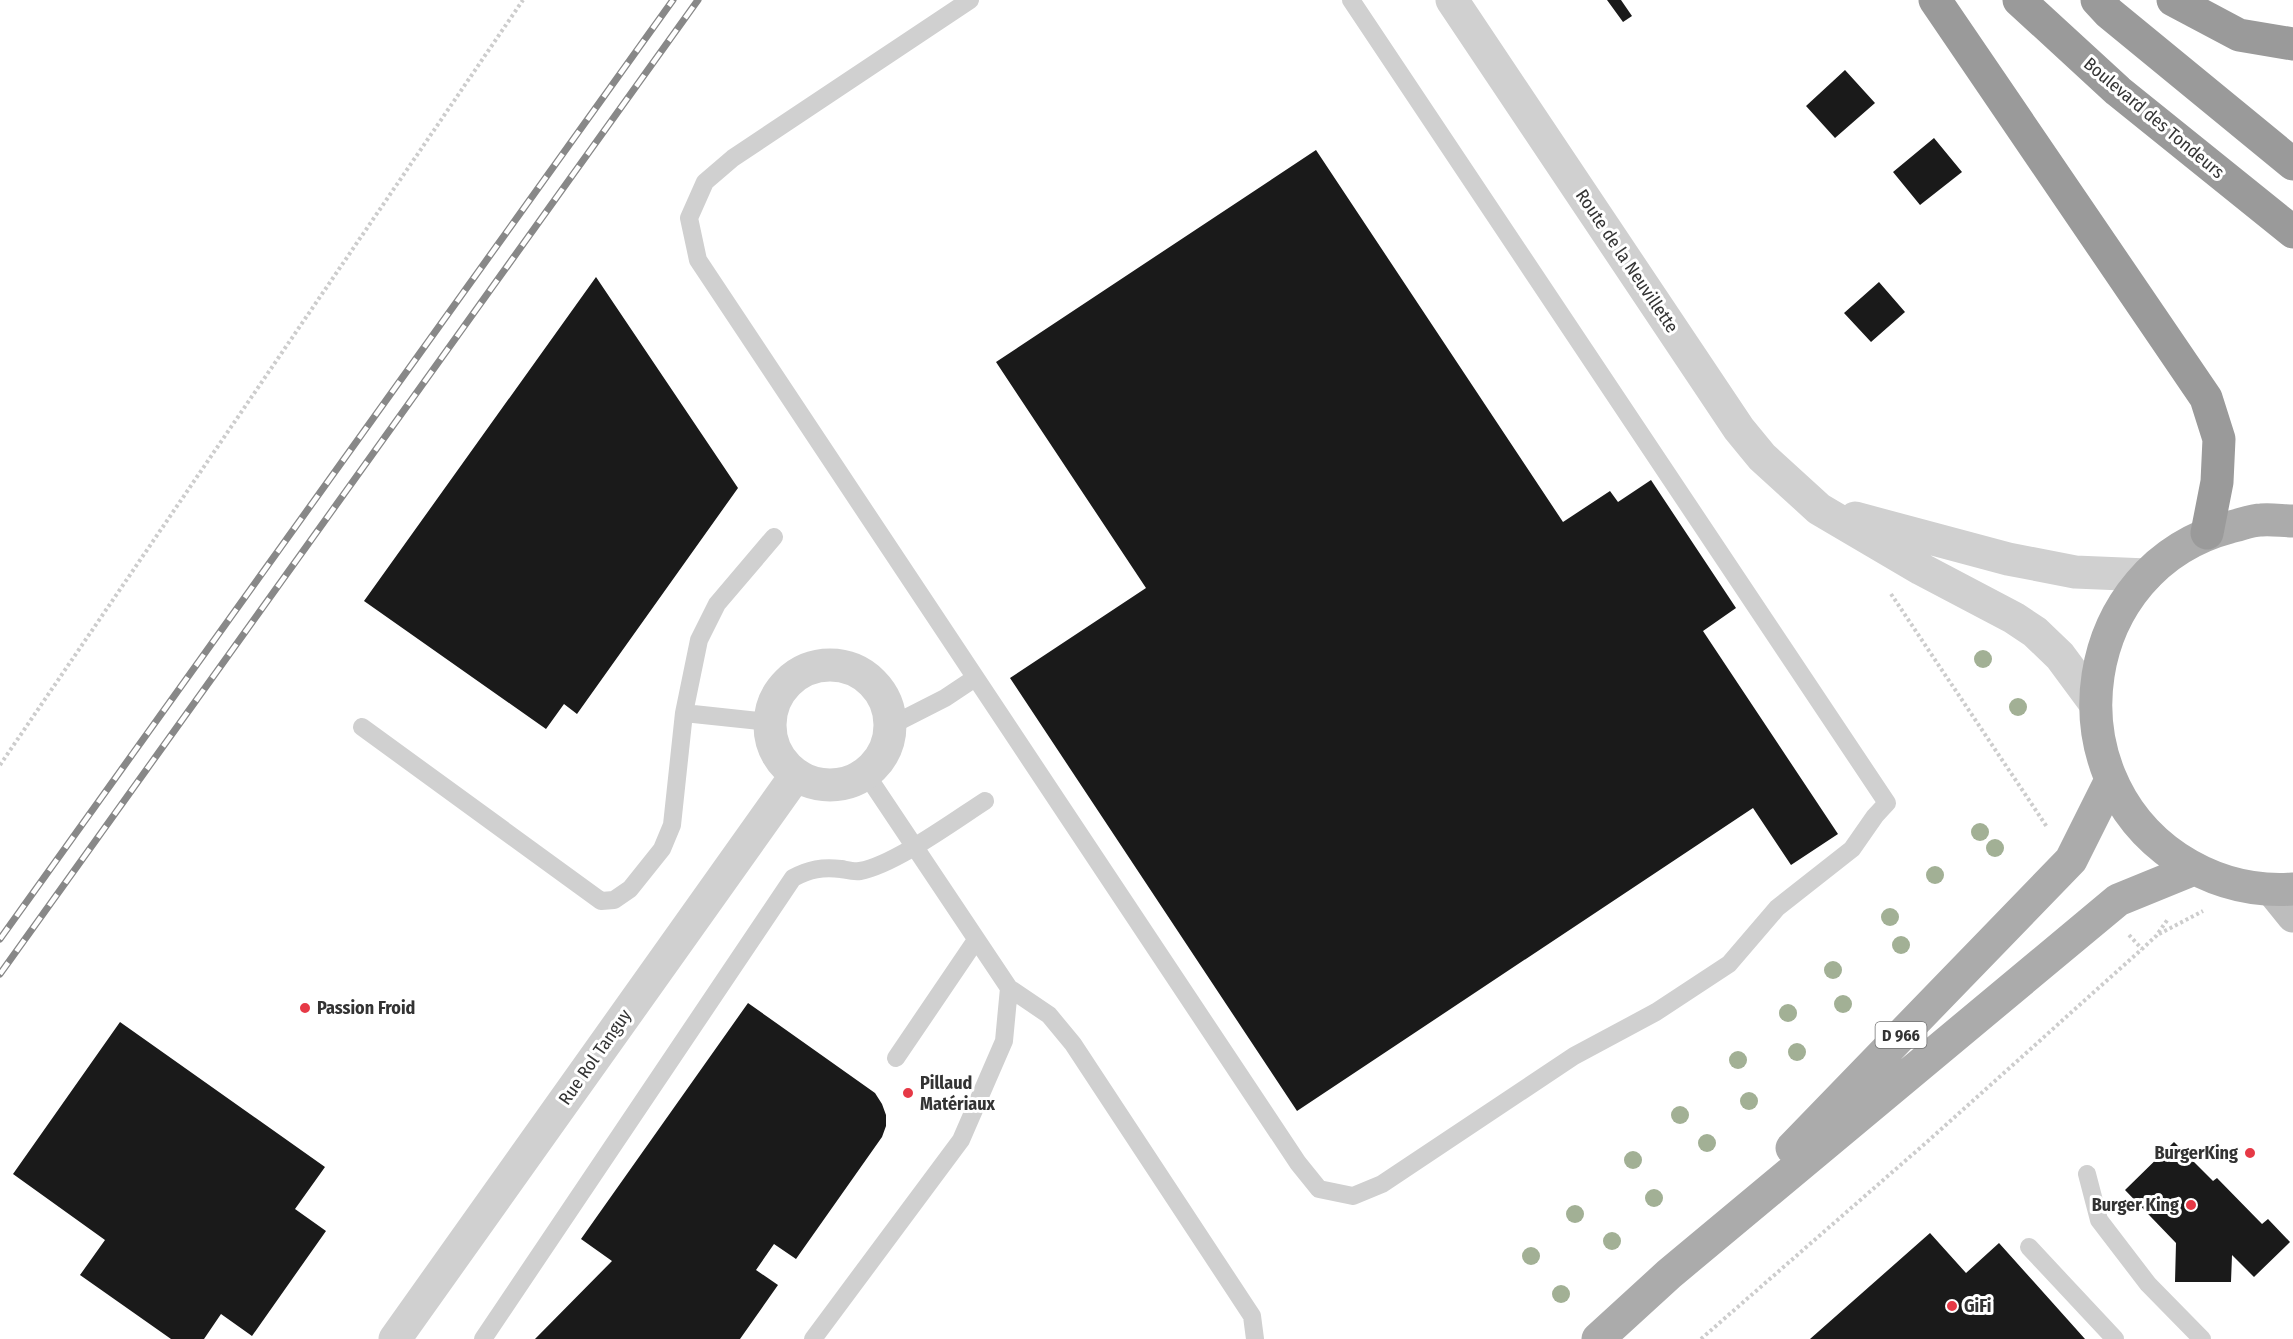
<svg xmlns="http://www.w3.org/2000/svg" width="2293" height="1339" font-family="'Fira Sans Condensed',sans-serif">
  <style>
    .building { fill: #1a1a1a }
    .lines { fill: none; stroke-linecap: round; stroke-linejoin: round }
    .path { stroke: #cdcdcd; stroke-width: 4; stroke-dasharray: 3 3; stroke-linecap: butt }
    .lane { stroke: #d0d0d0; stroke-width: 18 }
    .street { stroke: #d0d0d0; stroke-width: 33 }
    .secondary { stroke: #bdbdbd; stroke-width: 33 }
    .primary { stroke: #ababab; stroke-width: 33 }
    .highway { stroke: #9a9a9a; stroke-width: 33 }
    .rail-casing { stroke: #888; stroke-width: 7 }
    .rail { stroke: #fff; stroke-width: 4.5; stroke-dasharray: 14; stroke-linecap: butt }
    .tree { fill: #a2b095 }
    .poi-dot { fill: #e63946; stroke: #fff; stroke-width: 2 }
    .labels { text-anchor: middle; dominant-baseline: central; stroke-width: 6; stroke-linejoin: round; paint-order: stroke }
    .shield { fill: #fff; stroke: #707070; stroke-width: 1.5 }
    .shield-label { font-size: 16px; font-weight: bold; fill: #333 }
    .street-label { font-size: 18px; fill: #333; stroke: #fff }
    .poi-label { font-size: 18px; font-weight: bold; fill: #333; stroke: #fff; text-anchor: start }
  </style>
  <rect width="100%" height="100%" fill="#fff"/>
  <path class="building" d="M1607,0H1621L1632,16L1623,22Z
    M1845,70L1875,103L1835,138L1806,106Z
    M1934,138L1962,172L1920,205L1893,172Z
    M1316,150L1563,522L1610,491L1618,502L1651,480L1736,608L1703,631L1838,834L1791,865L1753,808L1297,1111L1010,678L1146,588L996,362Z
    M596,277L738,488L577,714L564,704L546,729L364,601Z
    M1879,282L1905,312L1871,342L1844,313Z
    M748,1003L875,1093L882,1104L886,1115V1126L882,1137L796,1259L774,1244L756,1270L778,1285L740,1339H535L612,1261L581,1239Z
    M120,1022L325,1167L295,1209L326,1231L252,1336L221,1314L204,1339H171L80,1275L105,1240L13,1174Z
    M2174,1142L2213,1181L2217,1178L2262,1224L2268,1219L2290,1242L2254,1277L2232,1255L2231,1282H2175L2176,1243L2125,1190Z
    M1930,1233L1966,1273L1999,1243L2085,1339H1810Z"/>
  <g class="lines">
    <path class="path" d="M1891,594L2047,827
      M0,765L523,0
      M2159,934L2203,911
      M2129,935L2142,949
      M1701,1339L1928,1141L2142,949L2156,936L2168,919"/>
    <path class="lane" d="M970,0L733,158L705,182L689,218L698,260L1298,1163L1319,1189L1353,1196L1382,1184L1574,1056L1656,1012L1729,964L1777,908L1852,849L1875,816L1887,803L1351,0
      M769,722L684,713L699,640L717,604L774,537
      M890,726L945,698L975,678
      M362,727L601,901L614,900L630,889L662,849L672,825L684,713
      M866,774L1009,988L1049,1015L1073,1044L1252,1316L1255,1339
      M896,1058L976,940
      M2087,1174L2099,1220L2148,1284L2202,1339
      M2029,1247L2115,1339
      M483,1339L793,878C810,869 822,867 841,869C847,870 854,872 860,871C894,865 954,821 985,801
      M813,1339L961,1140L1004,1041L1009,988"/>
    <path class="street" d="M1452,0L1739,429L1762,457L1819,509L1921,569L2014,618L2035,632L2060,656L2094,702
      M1855,518L2008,559L2075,572L2147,575
      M770 725a60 60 0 1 1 120 0a60 60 0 1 1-120 0Z
      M395,1339L796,775"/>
    <path class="secondary" d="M2272,890L2293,916"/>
    <path class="primary" d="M2293,521C2283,521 2272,519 2261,520C2251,520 2240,525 2230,527C2078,567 2048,771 2177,858C2212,881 2251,892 2293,889
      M1792,1148L2071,860L2111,780
      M1598,1339L1669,1274L2118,900L2194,869"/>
    <path class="highway" d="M1935,0L2206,398L2219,439L2217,482L2207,533
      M2019,0L2118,91L2293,232
      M2097,0L2109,13L2293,164
      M2173,0L2239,35L2293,44"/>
    <g class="rail-casing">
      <path id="rail" d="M0,939L673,0
        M0,974L698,0"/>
    </g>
    <use href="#rail" class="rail"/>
  </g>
  <g class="tree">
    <circle cx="1983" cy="659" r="9"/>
    <circle cx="2018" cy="707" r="9"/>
    <circle cx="1980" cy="832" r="9"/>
    <circle cx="1995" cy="848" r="9"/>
    <circle cx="1935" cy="875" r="9"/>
    <circle cx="1890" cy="917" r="9"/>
    <circle cx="1901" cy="945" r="9"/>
    <circle cx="1833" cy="970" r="9"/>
    <circle cx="1843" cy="1004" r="9"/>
    <circle cx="1788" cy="1013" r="9"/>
    <circle cx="1797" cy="1052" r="9"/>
    <circle cx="1738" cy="1060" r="9"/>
    <circle cx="1749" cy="1101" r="9"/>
    <circle cx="1680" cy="1115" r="9"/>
    <circle cx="1707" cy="1143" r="9"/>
    <circle cx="1633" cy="1160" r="9"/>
    <circle cx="1654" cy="1198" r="9"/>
    <circle cx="1575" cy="1214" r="9"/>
    <circle cx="1612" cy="1241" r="9"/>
    <circle cx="1531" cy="1256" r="9"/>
    <circle cx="1561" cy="1294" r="9"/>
  </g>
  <g class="poi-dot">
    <circle cx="305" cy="1008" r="6"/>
    <circle cx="908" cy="1093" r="6"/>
    <circle cx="2250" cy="1153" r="6"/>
    <circle cx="2191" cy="1205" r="6"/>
    <circle cx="1952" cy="1306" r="6"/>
  </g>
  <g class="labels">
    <rect class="shield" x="1875.5" y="1022" width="51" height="26" rx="4.5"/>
    <g class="shield-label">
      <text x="1901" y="1035">D 966</text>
    </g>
    <g class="street-label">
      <text transform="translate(2154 118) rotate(40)">Boulevard des Tondeurs</text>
      <text transform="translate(1627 261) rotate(56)">Route de la Neuvillette</text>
      <text transform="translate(595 1057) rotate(-55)">Rue Rol Tanguy</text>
    </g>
    <g class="poi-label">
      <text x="317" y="1008">Passion Froid</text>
      <text x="920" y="1083">Pillaud<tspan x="920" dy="21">Matériaux</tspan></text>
      <text x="2238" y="1153" text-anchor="end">BurgerKing</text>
      <text x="2179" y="1205" text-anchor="end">Burger King</text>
      <text x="1964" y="1306">GiFi</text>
    </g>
  </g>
</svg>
